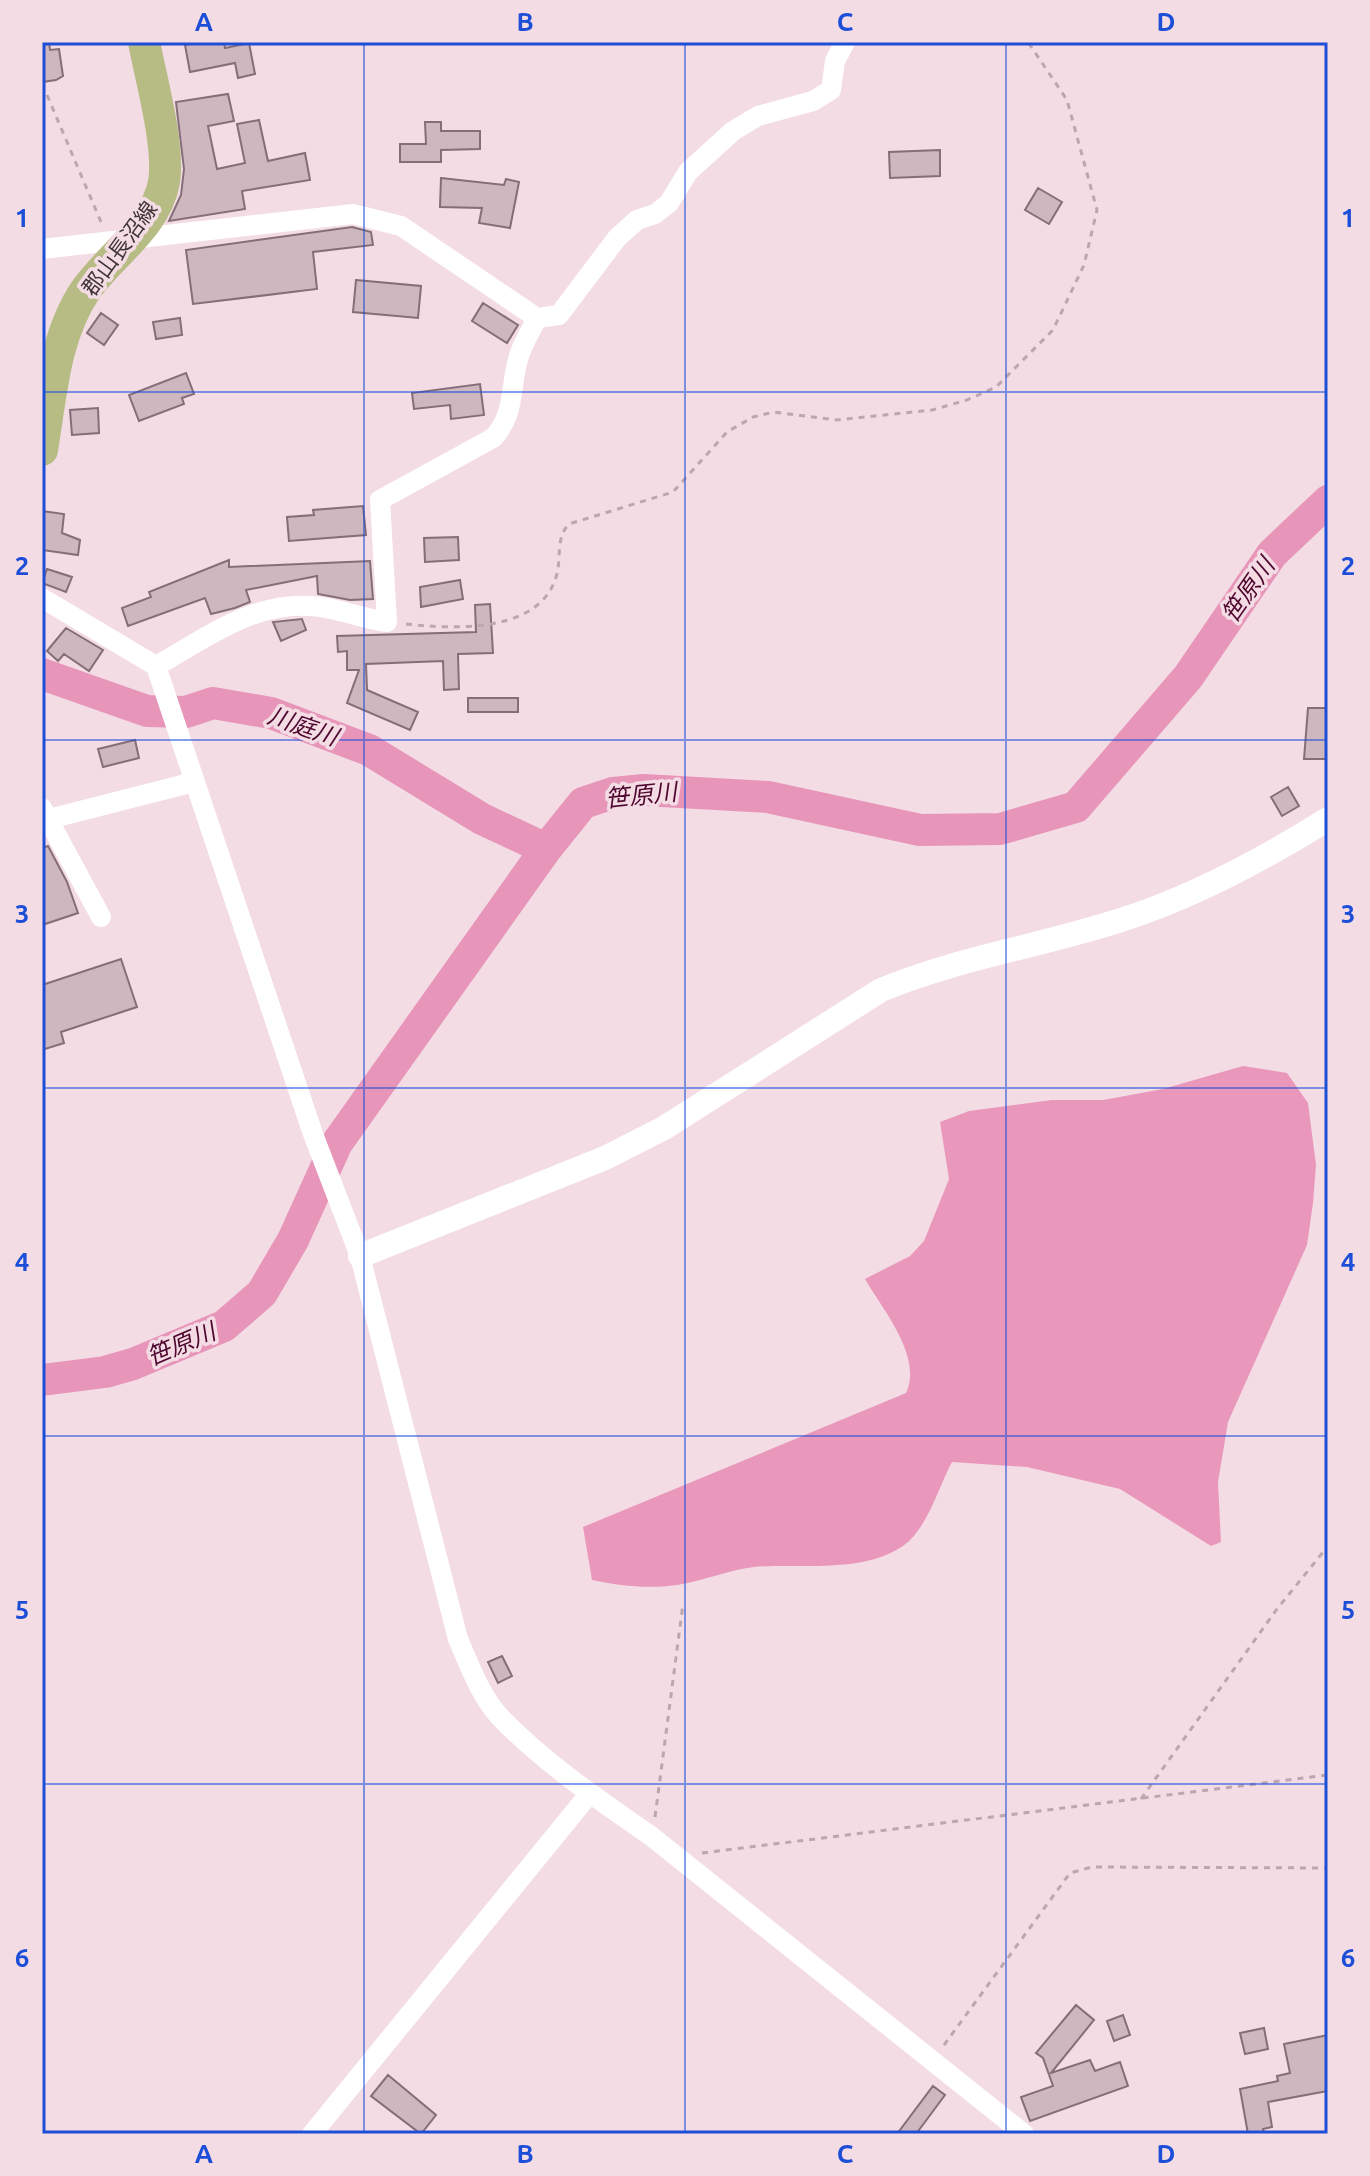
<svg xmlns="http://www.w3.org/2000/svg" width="1370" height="2176" font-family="Ubuntu,'Noto Sans JP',sans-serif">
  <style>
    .forest { fill: #e998bb }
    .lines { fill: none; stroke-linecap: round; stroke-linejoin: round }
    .river { stroke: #e796b9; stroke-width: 32 }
    .building { fill: #cfb7c0; stroke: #846e77; stroke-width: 2 }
    .path { stroke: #bba7af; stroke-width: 3; stroke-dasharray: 6 6; stroke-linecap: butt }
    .minor { stroke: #fff; stroke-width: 20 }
    .tertiary { stroke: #fff; stroke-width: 24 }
    .primary { stroke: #b7bc85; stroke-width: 32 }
    .grid { fill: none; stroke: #1d4ed8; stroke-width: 2; stroke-opacity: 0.55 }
    .labels { text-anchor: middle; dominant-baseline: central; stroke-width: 7; stroke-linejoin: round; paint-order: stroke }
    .street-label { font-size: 22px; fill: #3f3539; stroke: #f4dce5 }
    .water-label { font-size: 24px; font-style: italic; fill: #4f072f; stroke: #f4dce5 }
    .neatline { fill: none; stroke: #1d4ed8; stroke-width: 3 }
    .grid-label { font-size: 26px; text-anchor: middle; font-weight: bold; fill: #1d4ed8 }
  </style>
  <rect width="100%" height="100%" fill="#f4dce5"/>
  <path class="forest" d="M1243,1066L1287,1073L1308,1103L1316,1165L1313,1203L1307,1245L1228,1422L1218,1482L1221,1542L1211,1546L1120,1489L1027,1467L952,1462C938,1488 928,1528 903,1546C861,1574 802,1563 754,1567C728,1570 703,1581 677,1585C647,1589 621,1586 592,1580L583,1527L906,1393C923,1357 883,1310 865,1279L910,1256L924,1241L949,1179L940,1122L969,1111L1052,1100H1103L1163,1089Z"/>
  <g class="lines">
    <path class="river" d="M42,674L147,711L186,712L213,703L271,713L369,750L482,819L546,849
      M42,1380L105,1372L133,1364L224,1326L262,1293L293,1240L337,1143L546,849L583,803L613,793L644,790L768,797L920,830L1000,829L1076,807L1188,677L1272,554L1328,501"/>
  </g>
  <path class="building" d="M42,42H49L50,50L59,49L63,76L56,80L42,82Z
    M201,42H224L225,48L249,43L255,74L238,78L235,63L190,72L185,45Z
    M228,94L234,121L208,126L217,169L245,163L237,124L259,120L268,161L305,153L310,180L242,191L245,209L169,221L181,195L184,169L176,102Z
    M425,122H441V131H480V149L441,150V162H400V144H426Z
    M940,150V176L890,178L889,152Z
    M441,178L504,185L506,179L519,182L510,228L479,223L482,208L440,207Z
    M1038,188L1062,202L1049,224L1025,210Z
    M352,227L371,232L373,245L313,252L317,289L193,304L186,250Z
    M356,280L421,286L418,318L353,312Z
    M483,303L518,325L507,343L472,321Z
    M101,313L118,325L104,345L87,333Z
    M180,318L182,335L156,339L153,322Z
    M186,373L194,394L182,398L184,404L139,421L129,395Z
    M480,384L484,415L451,419L450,405L414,409L412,393Z
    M98,408L99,433L72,435L70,410Z
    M363,506L366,535L289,541L287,517L314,515L313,510Z
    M42,511L64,514L62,533L80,540L78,555L42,550Z
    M458,537L459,560L425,562L424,538Z
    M229,560V567L370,561L373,599L350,600L318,594L317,576L246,590L250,602L235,608L211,614L205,598L128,626L122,608L151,597L149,592Z
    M47,569L72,577L66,592L42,583Z
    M460,580L463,599L421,607L420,587Z
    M490,604L493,653L458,654L459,689L444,690L443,661L366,664L367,690L418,712L410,730L347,703L359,670H347V651L338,652L337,636L476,632L475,605Z
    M302,619L306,630L281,641L273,622Z
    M66,628L103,650L89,671L64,654L58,661L47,651Z
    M468,698H518V712H468Z
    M1308,708H1328V759H1304Z
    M135,740L139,758L103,767L98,749Z
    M1288,787L1299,806L1282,816L1271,797Z
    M48,846L67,882L78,913L42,925V848Z
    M121,959L137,1007L61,1032L64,1043L42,1050V985Z
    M502,1656L512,1676L498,1683L488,1662Z
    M1076,2005L1094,2020L1051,2073L1090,2060L1095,2071L1120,2062L1128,2086L1030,2121L1021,2097L1053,2086L1043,2058L1036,2053Z
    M1123,2015L1130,2035L1114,2041L1107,2021Z
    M1264,2028L1268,2049L1245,2054L1240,2033Z
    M1328,2035V2091L1268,2102L1272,2127L1263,2129L1264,2134H1248L1240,2089L1278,2081L1277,2076L1290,2073L1284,2044Z
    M388,2075L436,2115L421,2134L371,2096Z
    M933,2086L945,2095L916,2134H897Z"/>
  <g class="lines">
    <path class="path" d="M47,95L101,222
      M406,624C453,629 539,634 556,577C562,559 555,538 569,524L673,492L727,432L753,417L774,412L837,420L932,410L967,400L996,387L1053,330L1084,265L1097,210L1067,100L1028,42
      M1141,1799L1277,1609L1328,1546
      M655,1817L683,1604
      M702,1853L1328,1775
      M944,2045L1070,1873L1092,1867L1328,1868"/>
    <path class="minor" d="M42,249L353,214L401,226L537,318L559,315L617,238L637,220L655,214L669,203L688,172L733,131L758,116L813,101L831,90L835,61L845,42
      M42,598L156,666L313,1134L360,1256L458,1639C469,1664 480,1695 499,1716C543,1762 599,1800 651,1836L1024,2134
      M156,666C208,637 257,598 320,607C343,610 364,619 387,622L380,500L493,438C517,413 509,383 520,353C524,341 532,329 537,318
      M42,808L101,917
      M49,819L194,782
      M312,2134L590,1793"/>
    <path class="tertiary" d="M360,1256L605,1158L664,1128L881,990C958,958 1041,946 1121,920C1193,897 1264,859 1328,819"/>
    <path class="primary" d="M42,450C51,397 54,337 85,291C109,256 156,227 164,182C170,147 151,79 144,42"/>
  </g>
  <path class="grid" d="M364,42V2134M685,42V2134M1006,42V2134M42,392H1328M42,740H1328M42,1088H1328M42,1436H1328M42,1784H1328"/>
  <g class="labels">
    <g class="street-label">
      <text transform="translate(119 248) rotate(-54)">郡山長沼線</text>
    </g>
    <g class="water-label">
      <text transform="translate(1248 590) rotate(-55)">笹原川</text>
      <text transform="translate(303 726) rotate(19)">川庭川</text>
      <text transform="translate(641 795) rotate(-6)">笹原川</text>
      <text transform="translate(181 1344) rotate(-23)">笹原川</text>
    </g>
  </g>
  <rect width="1370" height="2176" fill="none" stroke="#f4dce5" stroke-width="88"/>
  <rect x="44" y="44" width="1282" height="2088" class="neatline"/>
  <g class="grid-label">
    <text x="204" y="31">A</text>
    <text x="525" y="31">B</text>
    <text x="845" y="31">C</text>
    <text x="1166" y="31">D</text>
    <text x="22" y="227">1</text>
    <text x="1348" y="227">1</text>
    <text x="22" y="575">2</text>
    <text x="1348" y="575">2</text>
    <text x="22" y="923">3</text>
    <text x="1348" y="923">3</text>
    <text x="22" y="1271">4</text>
    <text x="1348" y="1271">4</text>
    <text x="22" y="1619">5</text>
    <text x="1348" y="1619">5</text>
    <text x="22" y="1967">6</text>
    <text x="1348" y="1967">6</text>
    <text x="204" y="2163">A</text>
    <text x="525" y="2163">B</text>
    <text x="845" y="2163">C</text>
    <text x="1166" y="2163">D</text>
  </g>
</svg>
